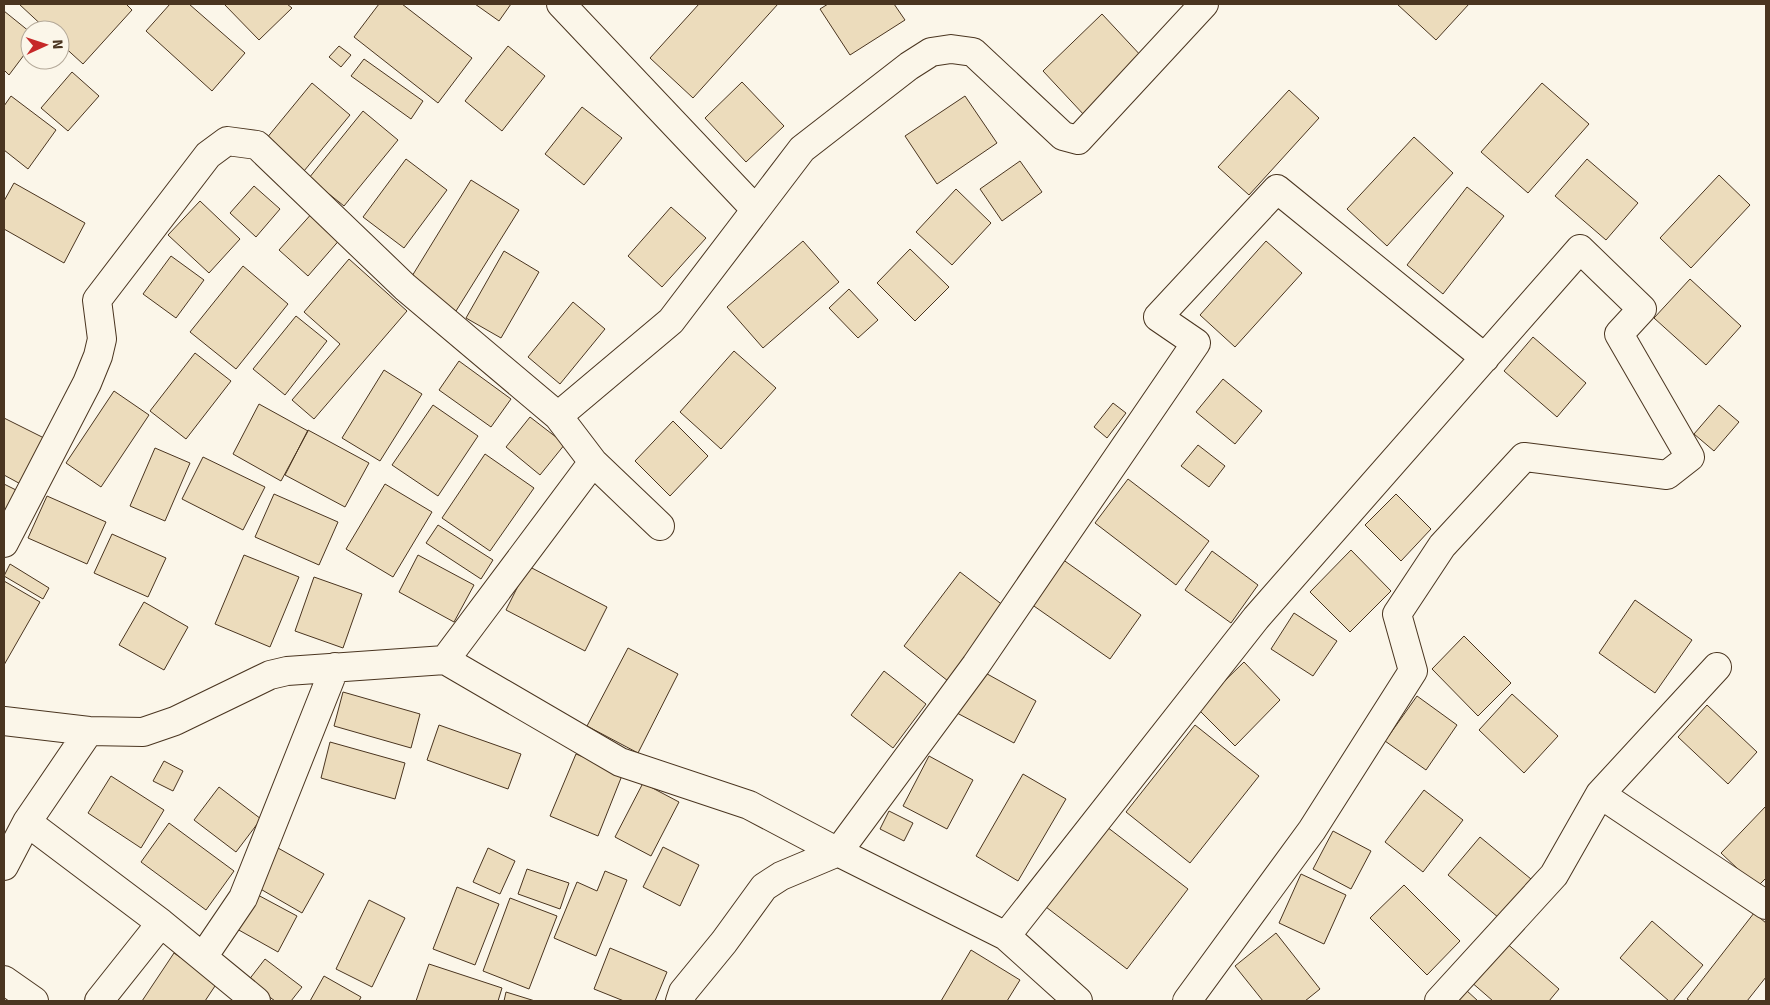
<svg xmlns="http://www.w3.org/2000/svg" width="1770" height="1005" font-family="Signika,sans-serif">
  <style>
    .building { fill: #ecdcbc; stroke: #4a3520 }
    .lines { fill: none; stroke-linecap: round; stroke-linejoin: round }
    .minor-casing { stroke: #4a3520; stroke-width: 30 }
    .minor { stroke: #fbf6e9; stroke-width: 28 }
  </style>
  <rect width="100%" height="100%" fill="#fbf6e9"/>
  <path class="building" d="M19,4H126L132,10L83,64L60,43V30H47Z
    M170,4H189L245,53L212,91L146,31Z
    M224,4H287L292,8L259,40Z
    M379,4H402L472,58L438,103L354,37Z
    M475,4H511L499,21Z
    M699,4H778L693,98L650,58Z
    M828,4H894L905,20L850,55L820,9Z
    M1397,4H1469L1436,40Z
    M4,11L30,32V47L9,75L4,70Z
    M1102,14L1144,59L1085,116L1043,71Z
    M339,46L351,55L341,67L329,57Z
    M508,46L545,76L502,131L465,101Z
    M364,59L423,101L411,119L351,76Z
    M72,72L99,96L68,131L41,108Z
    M742,82L784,126L746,162L705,118Z
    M312,83L350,115L304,171L266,139Z
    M1542,83L1589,124L1528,193L1481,152Z
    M1289,90L1319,118L1249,195L1218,167Z
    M11,96L56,130L28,169L4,150V106Z
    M965,96L997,143L937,184L905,136Z
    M582,107L622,138L584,185L545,154Z
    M363,111L398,140L344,206L309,178Z
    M1414,137L1453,173L1387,246L1347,209Z
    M406,159L447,190L404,248L363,217Z
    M1587,159L1638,203L1606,240L1555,196Z
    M1020,161L1042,192L1002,221L980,189Z
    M1719,175L1750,205L1691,268L1660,238Z
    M471,180L519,210L456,311L409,281Z
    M14,183L85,223L64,263L4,229V201Z
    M254,186L280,209L256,237L230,213Z
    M1467,187L1504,216L1443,294L1407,265Z
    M956,189L991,223L952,265L916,232Z
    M200,201L240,239L209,273L168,235Z
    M671,207L706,238L662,287L628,256Z
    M314,211L342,237L308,276L279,250Z
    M803,241L839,282L763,348L727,307Z
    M1266,241L1302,273L1235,347L1200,315Z
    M910,249L949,287L915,321L877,283Z
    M504,251L539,272L501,338L466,318Z
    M171,256L204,280L176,318L143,294Z
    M349,259L407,311L314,419L292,400L340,344L304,312Z
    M243,266L288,304L236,369L190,332Z
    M1690,279L1741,326L1706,365L1654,318Z
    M849,289L878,320L858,338L829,308Z
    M573,302L605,329L560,384L528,357Z
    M296,316L327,341L285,395L253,369Z
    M1533,337L1586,383L1557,417L1504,371Z
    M734,351L776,388L721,449L680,412Z
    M195,353L231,381L186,439L150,411Z
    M459,361L511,399L491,427L439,390Z
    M384,370L422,394L380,461L342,438Z
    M1223,379L1262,411L1235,444L1196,412Z
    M114,391L149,415L101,487L66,463Z
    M1113,403L1126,413L1107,438L1094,427Z
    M259,404L308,431L281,481L233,454Z
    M433,405L478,436L438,496L392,465Z
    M1719,405L1739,422L1714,451L1694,434Z
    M530,417L565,444L540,475L506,447Z
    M4,418L50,441L26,487L4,475Z
    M673,421L708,456L670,496L635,461Z
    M308,430L369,463L345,507L285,475Z
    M1198,445L1225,466L1209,487L1181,466Z
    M155,448L190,463L165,521L130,506Z
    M485,454L534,488L490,551L442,518Z
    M203,457L265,487L243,530L182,499Z
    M1128,479L1209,541L1176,585L1095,523Z
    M4,484L22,493L4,529Z
    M385,484L432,512L393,577L346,549Z
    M274,494L338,522L319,565L255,537Z
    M1396,494L1431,529L1401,561L1365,525Z
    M47,496L106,522L87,564L28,538Z
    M438,525L493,560L481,579L426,543Z
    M112,534L166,558L148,597L94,573Z
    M1351,550L1391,591L1350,632L1310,592Z
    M1212,551L1258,585L1231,623L1185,590Z
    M244,555L299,577L270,647L215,624Z
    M418,555L474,585L454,622L399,592Z
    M1062,559L1141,615L1110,659L1031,604Z
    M10,564L49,588L43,599L4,576Z
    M528,566L607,607L585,651L506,610Z
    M960,572L1004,606L948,681L904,646Z
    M314,577L362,594L343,648L295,631Z
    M4,581L40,602L4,665Z
    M1635,600L1692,640L1655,693L1599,653Z
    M144,602L188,627L164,670L119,645Z
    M1294,613L1337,641L1313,676L1271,649Z
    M1464,636L1511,683L1478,716L1432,669Z
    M628,648L678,674L638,753L587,726Z
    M1244,662L1280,700L1235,746L1197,708Z
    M980,670L1036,701L1014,743L957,713Z
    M884,671L926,704L893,748L851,715Z
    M343,692L420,714L411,748L334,726Z
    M1512,694L1558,736L1524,773L1479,730Z
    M1417,696L1457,725L1426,770L1385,741Z
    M1707,705L1757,752L1728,784L1678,737Z
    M439,725L521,754L508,789L427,760Z
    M1195,725L1259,776L1190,863L1126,812Z
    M330,742L405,763L395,799L321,778Z
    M576,754L623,773L598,836L550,816Z
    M929,756L973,780L947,829L903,806Z
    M164,761L183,771L173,791L153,781Z
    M1023,774L1066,799L1018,881L976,856Z
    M111,776L164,810L141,848L88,813Z
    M643,783L679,802L651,856L615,837Z
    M219,787L261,819L236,852L194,820Z
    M1424,790L1463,820L1423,872L1385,842Z
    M1766,806V878L1757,887L1721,853Z
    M889,811L913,823L904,841L880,829Z
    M169,823L234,871L206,910L141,862Z
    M1107,827L1188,889L1127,969L1046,907Z
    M1333,831L1371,851L1351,889L1313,869Z
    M1480,837L1531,879L1499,918L1448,875Z
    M663,847L699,865L680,906L643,887Z
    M278,848L324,874L302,913L257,887Z
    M488,848L515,861L500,894L473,882Z
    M527,869L569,883L560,909L518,894Z
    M605,871L627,880L596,956L554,938L577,882L597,891Z
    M1301,874L1346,895L1324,944L1279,923Z
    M1404,885L1460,941L1427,975L1370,918Z
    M457,887L499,904L475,965L433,949Z
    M256,894L297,916L278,952L237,929Z
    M510,898L557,916L529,989L483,971Z
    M369,900L405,918L372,987L336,969Z
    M1754,913L1766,923V977L1747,1001H1690L1687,999Z
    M1652,921L1703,965L1673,1001H1669L1620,958Z
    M1276,933L1320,989L1305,1001H1263L1235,966Z
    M1504,941L1559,989L1549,1001H1493L1470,981Z
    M610,948L667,972L655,1001H624L594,989Z
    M971,950L1020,980L1007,1001H941Z
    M174,953L217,983L205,1001H142Z
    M265,959L302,987L291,1001H275L248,981Z
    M429,964L502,988L498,1001H416Z
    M324,976L361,997L359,1001H310Z
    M1466,990L1478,1001H1455Z
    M506,992L535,1001H504Z"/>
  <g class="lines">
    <g class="minor-casing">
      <path id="minor" d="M561,4L755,209
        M558,416L671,321L802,149L909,66L931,52L951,49L973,52L1063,136L1078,140L1204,4
        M4,543L87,383L98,356L102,339L97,300L208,155L227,141L257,145L405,287L558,416L593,462L660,526
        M445,660L593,462
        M4,721L89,731L143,732L175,721L270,675L287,671L445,660L620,762L749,805L838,852L1006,936L1078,1001
        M1600,794L1766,905
        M27,822L161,923L256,1001
        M4,866L27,822L89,731
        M1006,936L1256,618L1580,249L1642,309L1619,334L1690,457L1667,475L1524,457L1442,546L1397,614L1413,671L1312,830L1187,1001
        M203,957L243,898L335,667
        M4,980L34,1001
        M99,1001L161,923
        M680,1001L683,992L724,942L764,887L781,876L838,852L976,665L1196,343L1158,317L1277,189L1485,358
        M1439,1001L1554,875L1600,794L1717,667"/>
    </g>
    <use href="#minor" class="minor"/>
  </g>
  <rect width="1770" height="1005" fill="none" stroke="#4a3520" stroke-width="10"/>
  <g transform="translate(45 45) rotate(87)"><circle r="24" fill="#fbf6e9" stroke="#b4a999"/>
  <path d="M0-4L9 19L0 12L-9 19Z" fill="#c62828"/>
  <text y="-8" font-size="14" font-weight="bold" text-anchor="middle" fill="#4a3520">N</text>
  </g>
</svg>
